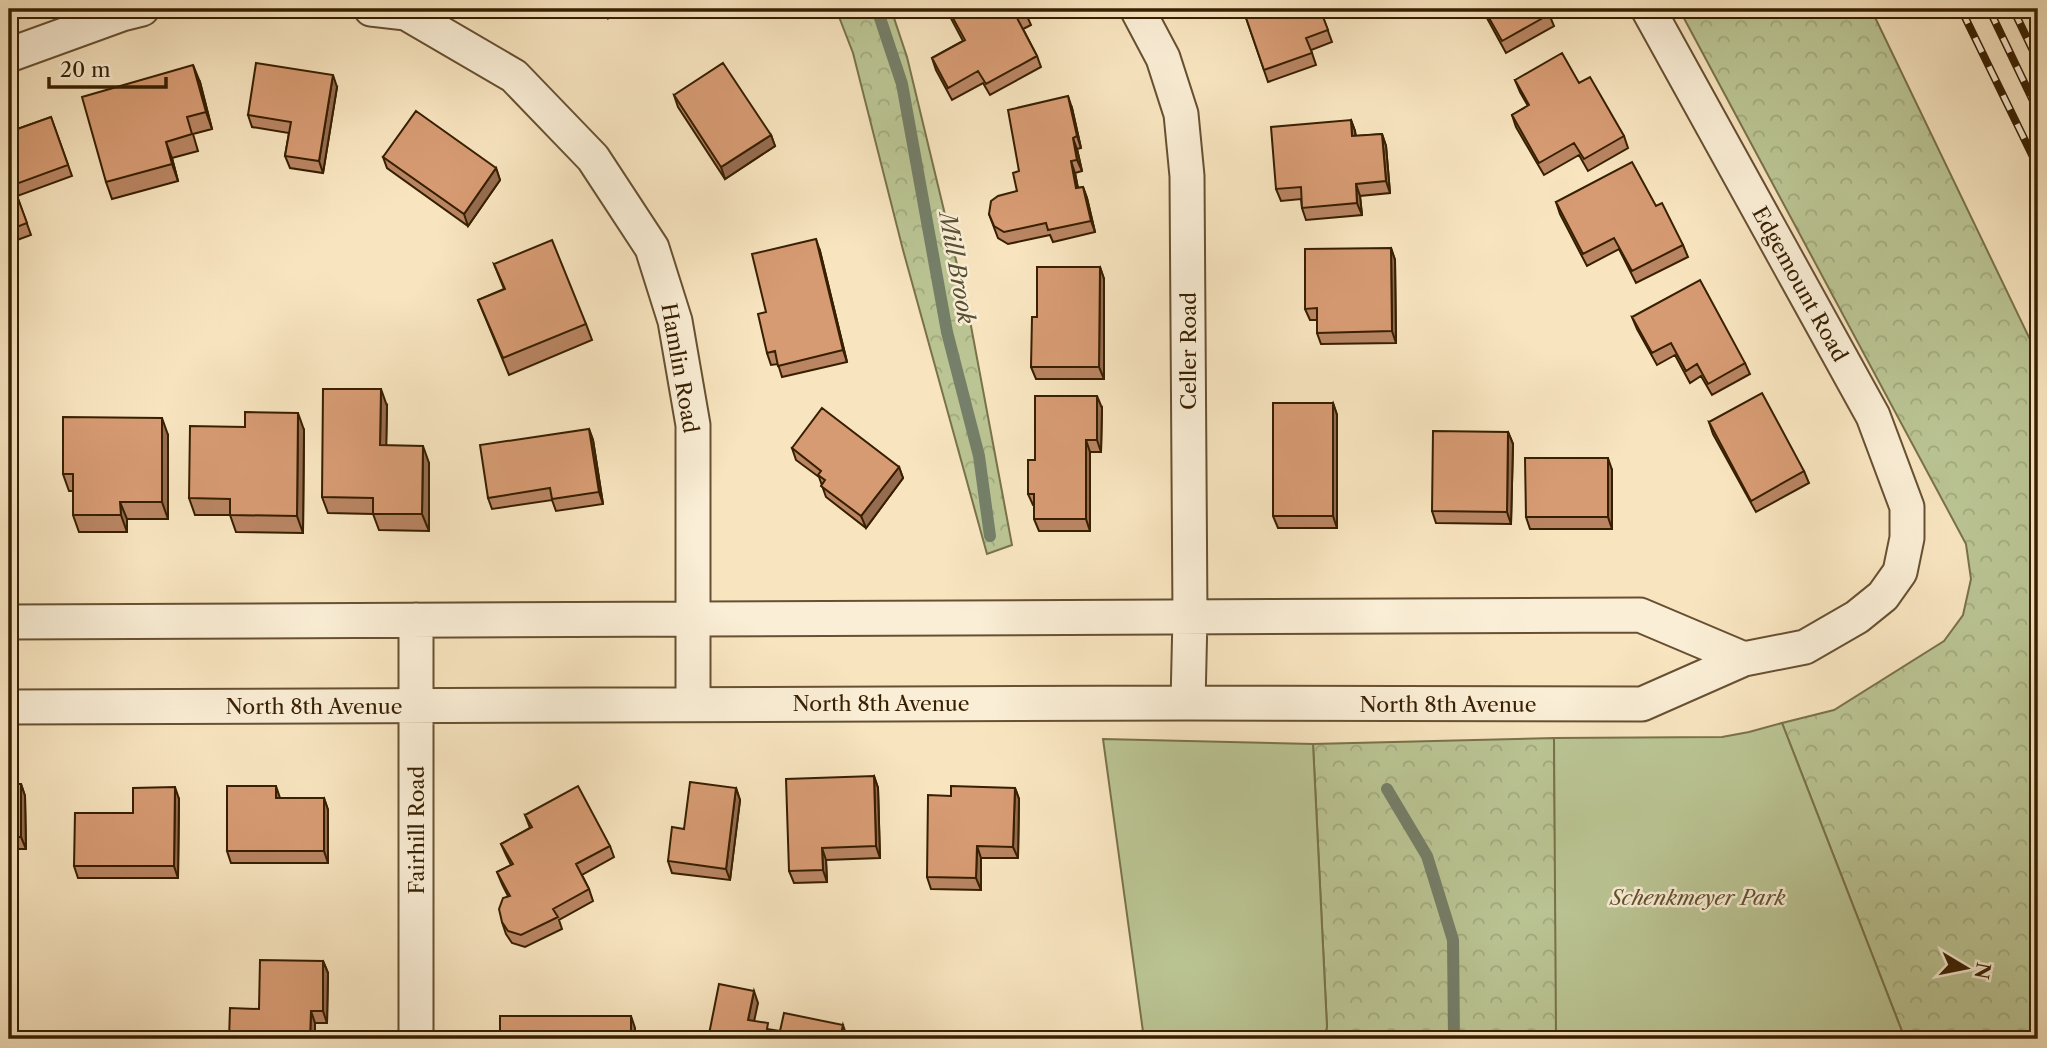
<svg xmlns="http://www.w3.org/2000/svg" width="2047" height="1048" font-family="'Libre Caslon Text',serif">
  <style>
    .forest { fill: url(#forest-crowns); stroke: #79724a; stroke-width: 2 }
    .park { fill: #bbc594; stroke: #79724a; stroke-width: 2 }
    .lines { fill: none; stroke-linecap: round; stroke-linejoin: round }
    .stream { stroke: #757f69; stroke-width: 12 }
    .minor-casing { stroke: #675031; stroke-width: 37 }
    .minor { stroke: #faeed6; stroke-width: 33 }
    .rail-casing { stroke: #371f01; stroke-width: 8 }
    .rail { stroke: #faeed6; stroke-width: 5; stroke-dasharray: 16; stroke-linecap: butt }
    .wall { fill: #b98563; stroke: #371f01; stroke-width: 2 }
    .shaded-wall { fill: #966c50; stroke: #371f01; stroke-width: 2 }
    .building { fill: #d79b73; stroke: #371f01; stroke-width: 2 }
    .labels { text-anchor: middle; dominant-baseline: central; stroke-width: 5; stroke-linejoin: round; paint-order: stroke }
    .street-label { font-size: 21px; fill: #371f01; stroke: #faeed6 }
    .park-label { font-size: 21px; font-style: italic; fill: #5f512d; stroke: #faeed6 }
    .water-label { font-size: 23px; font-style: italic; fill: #564f35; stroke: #faeed6 }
  </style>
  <defs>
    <pattern id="forest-crowns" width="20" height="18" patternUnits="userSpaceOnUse" patternTransform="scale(1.75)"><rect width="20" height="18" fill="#bbc594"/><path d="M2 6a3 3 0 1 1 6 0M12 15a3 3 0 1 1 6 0" fill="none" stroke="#a1a97e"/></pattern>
  </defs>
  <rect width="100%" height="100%" fill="#f8e5c0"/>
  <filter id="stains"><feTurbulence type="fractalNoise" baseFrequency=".00286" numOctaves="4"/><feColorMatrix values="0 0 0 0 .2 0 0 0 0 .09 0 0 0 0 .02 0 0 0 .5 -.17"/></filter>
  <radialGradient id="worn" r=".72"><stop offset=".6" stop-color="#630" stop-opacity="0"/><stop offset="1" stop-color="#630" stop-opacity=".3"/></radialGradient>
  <path class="forest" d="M836,9H891L907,57L968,310L1012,545L987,554L903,250L853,53Z
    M1679,9H1871L2038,356V1039H1905L1782,723L1834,710L1944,641L1963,615L1971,579L1966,544Z
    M1554,738L1557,1039H1324L1327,1027L1313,744Z"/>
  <path class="park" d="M1782,723L1905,1039H1556L1554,738L1722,737L1749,732Z
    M1103,739L1313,744L1327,1027L1324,1039H1144Z"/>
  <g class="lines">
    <path class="stream" d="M877,9L902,84L947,332L979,456L990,536
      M1387,789L1427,856L1453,940L1454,1039"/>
    <g class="minor-casing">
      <path id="minor" d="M371,9L406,13L514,76L593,158L652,248L675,321L693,425V704
        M1137,9L1163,58L1181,114L1187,176L1190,617L1188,703
        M9,55L122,14L142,9
        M9,622L1640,615L1744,659
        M9,707L1188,703L1642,704L1744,659L1805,647L1857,617L1883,596L1900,572L1907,538V507L1873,416L1648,9
        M416,1039V620"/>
    </g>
    <use href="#minor" class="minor"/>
    <g class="rail-casing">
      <path id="rail" d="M1961,9L2038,167
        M1989,9L2038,111
        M2013,9L2038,61"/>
    </g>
    <use href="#rail" class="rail"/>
  </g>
  <path class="wall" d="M595,9H614L608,18Z
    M946,9H1024L1031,25L1023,29L1037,56L1041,67L990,95L983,83L952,100L936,70L932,58L963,41Z
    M1243,9H1320L1332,42L1311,50L1316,65L1268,82Z
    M1482,9H1547L1554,26L1506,53Z
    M1515,80L1579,83L1624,136L1628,148L1588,171L1579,155L1544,175L1516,127L1512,115L1528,106L1520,92Z
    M200,82L212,129L193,134L198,151L172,158L178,181L112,199L106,182Z
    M337,87L323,173L290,168L285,156L289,133L252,127L248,115Z
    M674,95L771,135L775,146L725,179L678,107Z
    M1072,108L1081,148L1077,149L1082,171L1075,173L1078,188L1083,187L1087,198L1095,232L1053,242L1050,235L1008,244L998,238L989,214L1017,191Z
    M51,117L72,176L17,196L31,235L9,243V132Z
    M1351,120L1355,131L1356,136L1382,134L1386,146L1390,193L1360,196L1362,215L1306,220L1302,208L1301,199L1281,201L1276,189Z
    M383,157L496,168L500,180L468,226L387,168Z
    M1556,202L1656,206L1683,245L1688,257L1636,283L1619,249L1587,266L1560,214Z
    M1391,248L1395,260L1396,343L1321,344L1317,333V320H1310L1305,309Z
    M820,251L847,362L782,377L778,364L771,365L767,353Z
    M494,264L586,324L592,340L509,375L478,300L504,289Z
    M1100,267L1104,279V379H1036L1031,367L1037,317Z
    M1632,317L1745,363L1750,374L1712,395L1701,376L1690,383L1675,355L1657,365L1637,329Z
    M1333,403L1337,415V528H1278L1273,516Z
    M387,406L386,445L429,463V531L379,530L373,514L328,513L322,497Z
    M1102,408L1101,452H1090V531H1039L1034,519V505H1033L1028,494Z
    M1709,422L1804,471L1809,483L1756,512L1713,434Z
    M589,429L593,440L603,504L556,511L552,500L492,509L488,498Z
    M304,430L303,533L236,532L230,515H195L189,498Z
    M1508,432L1513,444L1511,524L1436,523L1432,511Z
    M168,435V519H127V532H79L73,515V491H69L63,474Z
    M792,448L899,467L903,478L866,528L826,497L819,477L796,460Z
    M1612,470V529H1530L1526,517Z
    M874,776L878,788L880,858L826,860L827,882L794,883L789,871Z
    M9,784H21L25,796L26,849H9Z
    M736,788L740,800L730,880L672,873L668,861L684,829Z
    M1015,788L1019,799L1018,858H981V890L931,889L927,877L951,796Z
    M324,798L328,810V863H231L227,851Z
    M179,799L178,878H78L74,866Z
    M525,815L610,846L614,857L582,875L589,889L593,901L559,920L562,929L525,947L512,943L506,934L502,922L508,896L502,884L497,872L511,865L506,855L501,844L530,828Z
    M323,961L328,973L327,1023H315L259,1009Z"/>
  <path class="shaded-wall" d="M605,9H614L608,18Z
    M193,65L200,82L212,129L206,112Z
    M333,75L337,87L323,173L319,161Z
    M1068,96L1072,108L1081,148L1077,136Z
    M1351,120L1355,131L1356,148L1352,136Z
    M1382,134L1386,146L1390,193L1386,181Z
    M771,135L775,146L725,179L721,167Z
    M1073,138L1077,149L1082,171L1077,160Z
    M166,142L172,158L178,181L172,164Z
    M1071,161L1075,173L1080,200L1076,188Z
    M496,168L500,180L468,226L464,214Z
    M1356,184L1360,196L1362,215L1357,203Z
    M1083,187L1087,198L1095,232L1091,221Z
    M816,239L820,251L847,362L843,350Z
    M1391,248L1395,260L1396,343L1392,331Z
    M1100,267L1104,279V379L1099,367Z
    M381,389L387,406L386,462L380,445Z
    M1097,396L1102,408L1101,452L1097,440Z
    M1333,403L1337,415V528L1333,516Z
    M298,413L304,430L303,533L297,516Z
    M162,418L168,435V519L162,502Z
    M589,429L593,440L603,504L599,492Z
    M1508,432L1513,444L1511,524L1507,512Z
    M1086,440L1090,452V531L1086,519Z
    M423,446L429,463V531L422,514Z
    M1608,458L1612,470V529L1608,517Z
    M899,467L903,478L866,528L861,516Z
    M120,502L127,519V532L121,515Z
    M874,776L878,788L880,858L876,846Z
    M21,784L25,796L26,849L21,837Z
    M276,786L280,798H276Z
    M175,787L179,799L178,878L174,866Z
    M736,788L740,800L730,880L726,869Z
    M1015,788L1019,799L1018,858L1013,847Z
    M324,798L328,810V863L324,851Z
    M977,846L981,858V890L976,878Z
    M822,848L826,860L827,882L823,870Z
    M323,961L328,973L327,1023L323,1011Z
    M754,991L758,1003L752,1031L748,1020Z
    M311,1011L315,1023V1039H310Z
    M631,1016L635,1028V1039H631Z
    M843,1025L847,1037V1039H840Z"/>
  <path class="building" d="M948,9H1024L1027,13L1017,18L1037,56L986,84L978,71L948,88L932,58L965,40Z
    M1243,9H1320L1328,30L1306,38L1312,53L1264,70Z
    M1484,9H1547L1550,14L1502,41Z
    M1562,53L1579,83L1590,77L1624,136L1584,159L1574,143L1539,163L1512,115L1529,105L1515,80Z
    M256,63L333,75L319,161L285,156L291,122L248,115Z
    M723,63L771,135L721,167L674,95Z
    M193,65L206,112L187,117L192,134L166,142L172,164L106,182L82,97Z
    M1068,96L1077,136L1073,138L1077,160L1071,161L1076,188L1083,187L1091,221L1048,230L1046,223L1004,232L994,226L989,214L991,201L998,196L1017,191L1013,173L1019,171L1008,110Z
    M416,111L496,168L464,214L383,157Z
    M51,117L68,165L13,185L27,223L9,230V132Z
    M1351,120L1352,136L1382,134L1386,181L1356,184L1357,203L1302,208L1301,187L1276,189L1271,127Z
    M1632,162L1656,206L1662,203L1683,245L1632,271L1614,238L1583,254L1556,202Z
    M816,239L843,350L778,366L775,351L767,353L758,314L766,312L752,254Z
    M552,240L586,324L503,358L478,300L505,289L494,264Z
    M1391,248L1392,331L1317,333V308L1305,309V249Z
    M1037,267H1100L1099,367H1031L1032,317H1037Z
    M1700,280L1745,363L1708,384L1697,364L1686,371L1671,343L1652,353L1632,317Z
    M323,389H381L380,445L423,446L422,514H373V498L322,497Z
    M1762,393L1804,471L1751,501L1709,422Z
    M1035,396H1097V440H1086V519H1034V494H1028V460H1035Z
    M1273,403H1333V516H1273Z
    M822,408L899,467L861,516L821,486L825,480L818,475L821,471L792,448Z
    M245,412L298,413L297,516L230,515V499L189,498L190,426L245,427Z
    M63,417L162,418V502H120L121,515H73V474H63Z
    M589,429L599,492L552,499L550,488L488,498L480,445Z
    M1433,431L1508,432L1507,512L1432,511Z
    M1525,458H1608V517H1526Z
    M874,776L876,846L822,848L823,870L789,871L786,779Z
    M690,782L736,788L726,869L668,861L672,827L684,829Z
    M9,784H21V837H9Z
    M227,786H276V798H324V851H227Z
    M578,786L610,846L576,864L589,889L553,909L558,917L521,935L508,931L502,922L499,909L503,898L510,896L497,872L513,864L501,844L532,827L525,815Z
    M951,786L1015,788L1013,847L977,846L976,878L927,877L928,795L951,796Z
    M175,787L174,866H74L75,813H133V788Z
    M260,960L323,961V1011H311L310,1039H229L230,1008L259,1009Z
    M719,984L754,991L748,1020L768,1023L767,1029L780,1031L784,1013L843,1025L840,1039H708Z
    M500,1016H631V1039H500Z"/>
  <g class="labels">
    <g class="street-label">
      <text transform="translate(1800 284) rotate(61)">Edgemount Road</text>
      <text transform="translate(1188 351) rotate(-90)">Celler Road</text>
      <text transform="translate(680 368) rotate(80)">Hamlin Road</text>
      <text x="881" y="703">North 8th Avenue</text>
      <text x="1448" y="704">North 8th Avenue</text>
      <text x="314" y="706">North 8th Avenue</text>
      <text transform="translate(416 830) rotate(-90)">Fairhill Road</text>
    </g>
    <g class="park-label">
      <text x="1698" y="897">Schenkmeyer Park</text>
    </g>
    <g class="water-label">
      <text transform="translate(957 268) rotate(80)">Mill Brook</text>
    </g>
  </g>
  <rect width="2047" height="1048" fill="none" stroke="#f8e5c0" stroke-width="35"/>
  <rect x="10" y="10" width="2026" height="1027" fill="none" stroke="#371f01" stroke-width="3.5"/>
  <rect x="18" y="18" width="2012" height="1013" fill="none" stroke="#371f01" stroke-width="2"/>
  <g transform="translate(1966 968) rotate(100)" stroke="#faeed6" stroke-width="5" paint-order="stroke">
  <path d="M0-5L12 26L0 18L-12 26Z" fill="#371f01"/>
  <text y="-10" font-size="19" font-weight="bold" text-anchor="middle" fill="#371f01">N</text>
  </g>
  <path d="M49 77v10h117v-10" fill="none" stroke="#371f01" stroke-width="3.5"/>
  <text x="60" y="77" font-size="21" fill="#371f01" stroke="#faeed6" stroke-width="5" paint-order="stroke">20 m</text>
  <rect width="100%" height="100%" filter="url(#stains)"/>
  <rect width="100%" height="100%" fill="url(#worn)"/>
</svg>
